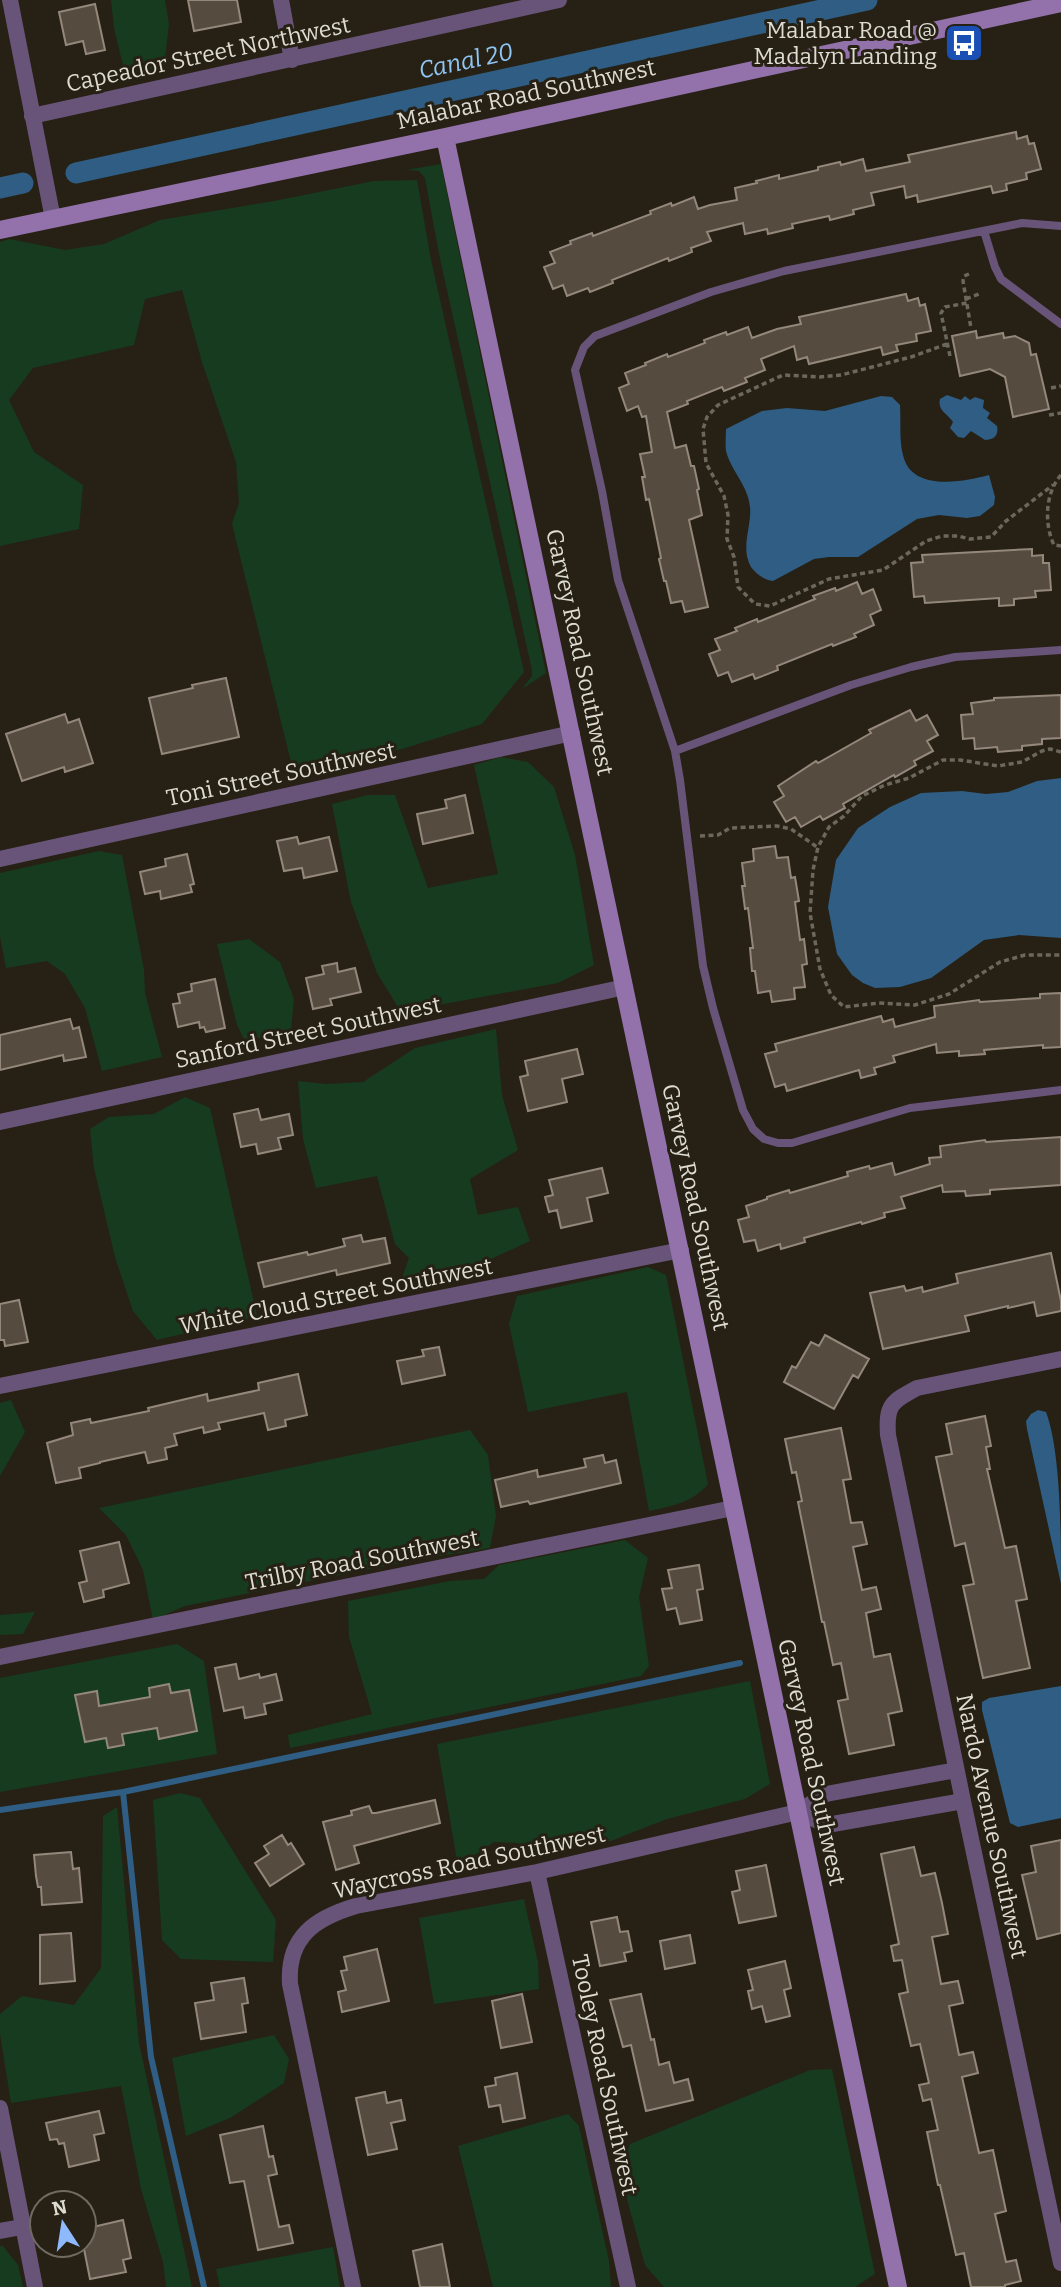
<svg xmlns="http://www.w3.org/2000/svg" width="1061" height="2287" font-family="Bitter,serif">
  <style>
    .green { fill: #173b1f }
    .water { fill: #2f5d83 }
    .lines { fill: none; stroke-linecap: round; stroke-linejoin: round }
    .stream { stroke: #2f5d83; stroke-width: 6 }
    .canal { stroke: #2f5d83; stroke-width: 21 }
    .building { fill: #554b3f; stroke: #94887b; stroke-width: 2 }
    .path { stroke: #6b675b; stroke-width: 3.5; stroke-dasharray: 5 3.5; stroke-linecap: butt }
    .lane { stroke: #695479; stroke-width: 8 }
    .street { stroke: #695479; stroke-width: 16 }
    .secondary { stroke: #9371ab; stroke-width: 18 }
    .labels { text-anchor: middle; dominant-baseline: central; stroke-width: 6; stroke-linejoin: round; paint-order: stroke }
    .poi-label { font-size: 23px; fill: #dedbd2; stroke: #262114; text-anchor: end }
    .street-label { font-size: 23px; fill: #dedbd2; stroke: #262114 }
    .water-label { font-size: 24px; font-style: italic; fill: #8fc5f4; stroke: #262114 }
  </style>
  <rect width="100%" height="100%" fill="#262114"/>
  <path class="green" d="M111,0H165L169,24L164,67L125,74L114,28Z
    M441,164L546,673L522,689L532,676V670L440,259L425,178L419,171L406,170Z
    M417,180L431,260L524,672L482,724L402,749L293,770L232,524L239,503L236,462L202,362L182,290L145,299L134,345L33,368L9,400L34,452L83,485L79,529L0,546V242L9,239L65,250L104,244L160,220L274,201L374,181Z
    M501,757L528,762L554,787L575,855L594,965L558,983L401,1012L377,973L351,902L332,804L368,795H395L428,888L498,874L474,765Z
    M99,851L122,855L144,970L145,993L162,1057L102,1071L85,1008L65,974L47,961L6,968L0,937V873Z
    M249,939L280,962L294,999L291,1030L245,1041L237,1025L217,944Z
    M496,1029L502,1095L518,1150L470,1179L478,1215L518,1207L530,1241L450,1278L408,1292L403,1275L409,1258L395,1244L377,1176L316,1188L303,1139L298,1081L326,1084L363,1082L415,1048Z
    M185,1097L210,1108L257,1316L157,1340L133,1311L115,1257L94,1168L90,1129L109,1117L154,1114Z
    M648,1267L666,1275L708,1484C692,1503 672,1506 649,1511L627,1392L528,1412L509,1324L517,1296Z
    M11,1400L25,1432L0,1476V1403Z
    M470,1430L488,1455L496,1516L490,1548L415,1560L185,1606L153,1620L143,1570L126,1535L99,1508Z
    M625,1540L648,1558L639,1597L649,1666L641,1676L290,1748L288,1735L372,1714L349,1637L348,1601L450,1581L484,1579L499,1565Z
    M35,1612L23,1634L0,1635V1615Z
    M177,1644L204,1661L217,1754L0,1792V1678Z
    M750,1681L770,1784L745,1799L667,1819L608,1842L531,1855L519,1843L494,1842L458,1866L437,1744Z
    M180,1793L200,1798L276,1920L273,1962L181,1959L162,1940L153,1800Z
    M117,1807L139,2043L192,2287H166L163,2262L141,2189L121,2086L11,2103L0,2034V2014L22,1996L74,2005L101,1968L103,1816Z
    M524,1899L538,1962L539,1989L434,2004L419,1918Z
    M274,2035L289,2059L284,2083L230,2118L186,2136L172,2058Z
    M832,2069L875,2274L855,2287H664L645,2265L620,2174L630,2144L810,2070Z
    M568,2114L579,2126L609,2261L611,2287H493L458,2146Z
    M0,2246H3L18,2265L23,2287H0Z
    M333,2247L340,2287H220L216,2269Z"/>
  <path class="water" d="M947,395L961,400L965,396L970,400L975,397L984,400L983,408L990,413L987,418L997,426C999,435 994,440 985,440L971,431L964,438L958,437L950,428L953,422C948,414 937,411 940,399Z
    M881,396L892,397L900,405C901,421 899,440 903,455C911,492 963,482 989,475L995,497L994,505L980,516L967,518L939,515L917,519L858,557H829L814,559L773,581C764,580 756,574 751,567C740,548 752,526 750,507C748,485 731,471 726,451C725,444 726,436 726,429L762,411L787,408L825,411Z
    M1061,778V938L1019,935L984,940L931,978L900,987L875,988L863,983L852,975L837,954L828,907L836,860L858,828L890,807L921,793L962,791L986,794L1008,792L1037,781Z
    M1038,1410L1046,1412C1061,1452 1061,1536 1061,1584L1027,1429L1026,1421L1031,1414Z
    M1061,1686V1818L1018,1827L1010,1823L982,1710V1702L989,1698Z"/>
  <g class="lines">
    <path class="stream" d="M123,1792L151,2057L204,2287
      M0,1810L123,1792L740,1663"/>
    <path class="canal" d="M76,173L867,0
      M0,188L23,183"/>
  </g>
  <path class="building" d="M188,0H237L241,22L194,31Z
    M95,4L105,50L86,54L83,41L66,45L59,12Z
    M1016,132L1017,139L1027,136L1029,144L1034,143L1041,169L1026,173L1027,179L1006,184L1007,190L993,193L991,186L918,202L917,195L906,198L904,186L871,193L874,205L853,210L854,214L830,220L829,216L792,224L793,228L768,234L767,229L745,234L743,223L707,232L711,241L691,248L692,252L669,261L668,258L612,280L613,283L590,292L588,288L567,296L563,285L553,289L544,267L555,263L550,252L571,244L570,241L592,233L593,236L651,214L650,211L671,203L672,206L694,197L698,209L710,205L737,200L735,188L757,183L756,181L779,175V179L818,170V167L840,162L841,165L863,159L866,171L910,162L908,155Z
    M906,294L908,301L918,298L920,306L925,304L931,331L916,334L917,341L896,345L898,351L883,355L881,347L809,364L807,357L797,360L794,346L761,359L765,370L745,378L747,382L724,391L722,387L687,401L688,404L667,412L675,448L686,445L691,466H694L699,489L697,490L702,515L689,520L708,607L685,612L682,601L671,603L666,581H664L659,559L661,558L649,499L646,500L642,477H645L640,454L652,452L646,416L642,417L638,406L627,411L619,388L629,384L625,373L646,365L645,363L667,354L668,357L705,343L704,340L726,332L727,335L748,327L752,338L777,329L801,324L799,317Z
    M976,331L977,338L1003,333L1004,338L1015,336L1029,343L1031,355L1036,354L1049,409L1013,417L1005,377L990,369L960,376L952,336Z
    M1032,549V556L1043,555V563H1049L1051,590L1035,591L1036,597L1014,599V605L999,606V598L925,603L924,596L914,597L911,563L923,562L922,555Z
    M857,582L862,594L873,589L881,610L870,615L874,625L854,634L856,637L833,646L832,644L777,666L778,670L755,679L753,674L732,682L728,672L718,676L709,654L720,650L715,639L737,631L735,628L757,619L758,622L815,599L813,596L835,588L836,591Z
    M226,678L239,737L162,754L149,698L193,688L192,685Z
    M1061,695V738L1042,739V744L1022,746V750L998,752L997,747L975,749L974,738L963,739L961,715L973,714L971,703L994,700V698Z
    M910,710L916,721L927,715L938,735L927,741L933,751L914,761L916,765L895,777L894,775L843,804L845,808L823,820L820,816L801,827L795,817L786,822L774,802L784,796L778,786L816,761L818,763L871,733L869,730Z
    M65,714L68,723L79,719L93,763L65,772L64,767L22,781L6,734Z
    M465,795L473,833L423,844L417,814L447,808L445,800Z
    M297,837L299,844L329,837L337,871L304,878L302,868L284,871L277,841Z
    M775,846L777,858L788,857L791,878L795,877L799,901L795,902L800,940L804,939L807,964L802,965L805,987L794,988L795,999L772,1002L770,991L758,993L755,971H752L750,948H753L748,908L745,909L742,886H745L742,863L754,861L753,849Z
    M187,854L194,884L190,885L192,892L161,899L160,891L145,894L140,872L166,866L165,859Z
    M337,963L338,972L355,968L361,992L330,999L332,1005L313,1009L306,978L324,974L322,966Z
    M215,979L225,1028L206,1032L204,1027L200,1028L199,1022L178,1027L173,1004L180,1003L178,994L192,991L191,984Z
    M1061,993V1047L1043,1048V1045L984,1050L985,1054L959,1056V1051L937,1053L936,1044L893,1056L895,1062L874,1068L876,1074L861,1078L859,1070L787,1091L785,1084L775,1087L765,1054L777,1051L775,1044L881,1016L883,1022L893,1019L895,1027L935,1017L934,1006L979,1000L980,1002L1040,998V994Z
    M70,1019L73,1029L79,1027L86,1057L64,1061L63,1055L0,1070V1035Z
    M577,1049L583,1074L562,1079L567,1102L528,1111L520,1077L528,1075L525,1061Z
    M258,1109L261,1120L289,1114L293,1135L278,1138L281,1149L258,1154L256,1144L241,1147L234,1114Z
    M1061,1137V1185L990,1190V1194L966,1196L965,1191L943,1192L942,1185L901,1197L905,1208L884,1213L885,1217L862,1224L861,1222L804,1238L805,1242L781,1249L780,1244L758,1251L755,1240L744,1242L738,1220L749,1217L746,1206L767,1199V1197L789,1190L790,1193L848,1176L847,1172L869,1166L870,1169L892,1163L895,1175L930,1164L929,1158L941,1157L940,1146L985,1140L986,1142Z
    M602,1168L608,1193L587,1198L592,1221L561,1228L557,1210L549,1212L545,1197L553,1195L549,1180Z
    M361,1235L363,1242L385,1238L390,1263L337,1275L336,1270L264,1287L258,1263L307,1252L308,1255L345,1246L343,1239Z
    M1051,1253L1061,1301V1311L1037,1316L1034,1302L1008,1308V1306L965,1316L969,1331L883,1349L870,1293L904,1286L906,1291L922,1287L923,1292L958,1283L956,1274Z
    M19,1300L28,1342L5,1346L4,1340H0V1304Z
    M825,1335L869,1359L858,1378L853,1375L834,1409L784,1382L792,1366L796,1368L811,1342L819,1346Z
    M439,1347L445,1375L402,1384L397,1361L424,1356L422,1350Z
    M298,1374L307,1415L285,1420L286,1426L268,1430L264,1413L218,1423L220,1429L204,1433L203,1427L174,1434L177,1445L165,1448L167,1459L148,1463L145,1452L100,1462V1463L79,1468L81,1478L56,1483L47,1443L73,1435L71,1423L90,1419L91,1423L149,1411L148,1408L207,1394L208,1401L259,1390L258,1383Z
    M985,1416L991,1446L986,1447L990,1469H987L1005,1548L1016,1546L1027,1599L1016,1601L1030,1668L983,1678L963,1586L974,1584L965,1543L955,1546L936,1457L952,1454L946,1424Z
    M841,1428L851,1479L843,1480L851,1523L862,1522L867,1544L853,1547L862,1590L876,1587L881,1609L866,1613L874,1657L890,1654L902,1711L888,1714L894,1745L849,1754L838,1701L848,1699L841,1663L833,1665L824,1622H822L798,1502L802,1501L796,1472L792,1473L785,1439Z
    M603,1455L605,1463L616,1460L621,1483L530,1504L528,1501L501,1507L495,1480L537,1470L538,1477L586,1467L584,1459Z
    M119,1542L129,1583L103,1590L104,1597L84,1602L79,1583L87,1581L80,1551Z
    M699,1565L703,1589L697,1590L702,1620L680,1624L676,1608L667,1610L662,1589L672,1588L668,1570Z
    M236,1664L239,1679L259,1674L260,1678L276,1674L282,1700L264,1704L266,1714L245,1718L243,1707L224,1711L215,1668Z
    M169,1684L171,1693L189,1690L197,1731L159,1739L157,1728L122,1734L124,1745L108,1748L106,1738L85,1742L75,1695L97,1691L99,1706L150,1697L149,1688Z
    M435,1800L440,1823L354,1846L359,1863L336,1870L323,1822L352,1815L351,1811L369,1806L372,1813H376Z
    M282,1835L288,1845L291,1843L304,1864L270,1886L255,1863L269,1854L264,1846Z
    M1061,1840V1933L1037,1939L1022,1875L1036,1872L1031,1846Z
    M914,1847L921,1876L935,1873L942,1903L948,1934L932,1937L941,1984L958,1981L963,2003L949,2006L959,2055L973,2052L978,2073L962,2077L979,2153L993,2150L1006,2211L995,2214L1006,2262L1016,2260L1021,2281L1005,2285V2287H971L964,2253L956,2255L940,2185H938L927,2132L938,2130L931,2099L923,2101L919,2085L929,2083L920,2044L911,2046L899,1994L908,1992L902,1960L894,1961L891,1946L899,1944L881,1854Z
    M71,1852L73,1869L79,1868L82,1902L42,1905L41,1887H38L36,1876L34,1855Z
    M766,1865L776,1916L739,1923L732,1892L740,1890L736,1871Z
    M617,1917L620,1932L628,1931L632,1951L624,1953L626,1961L600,1966L591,1922Z
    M71,1933L75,1981L40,1984V1935Z
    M690,1935L695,1963L665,1969L660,1941Z
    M377,1949L389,2001L342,2012L338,1992L346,1990L341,1971L347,1970L344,1957Z
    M785,1961L791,1988L784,1990L790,2016L766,2022L762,2006L752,2009L748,1991L753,1990L748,1970Z
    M244,1978L248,2003L242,2004L246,2032L201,2039L195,2003L214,2000L211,1983Z
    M522,1994L532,2042L501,2048L492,2001Z
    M641,1994L651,2040L654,2039L659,2065L669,2062L674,2083L688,2079L693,2100L646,2111L631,2045L623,2047L610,2000Z
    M517,2073L525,2118L503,2122L500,2105L489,2107L485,2087L496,2085L495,2078Z
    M385,2092L387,2103L401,2100L405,2120L391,2123L397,2149L368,2155L356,2098Z
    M99,2111L104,2133L94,2135L99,2160L69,2167L64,2143L59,2144L57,2139L50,2140L46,2123Z
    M263,2126L269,2157L273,2156L277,2174L268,2176L279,2227L289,2225L293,2243L258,2250L244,2181L230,2183L220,2135Z
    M123,2220L131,2258L123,2260L126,2272L90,2279L84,2249V2229Z
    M442,2244L450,2287H420L413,2251Z"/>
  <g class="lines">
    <path class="path" d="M969,274L964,276L963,281L971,328
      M966,299L979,294
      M947,344L911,357L841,375L820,377L783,375L718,405L707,417L703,429L706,463L724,496L728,515L727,539L734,557L738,587L755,604L770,606L829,579L883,570L926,541L942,536H958L970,539L991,537L1006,521L1053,485
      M950,356L941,313L945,307L967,303
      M1051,388L1061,386
      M1049,415L1061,413
      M1061,475C1045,493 1044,524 1054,545L1061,546
      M1061,752L1050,749L1042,751L1022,762L998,766L960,760H943L909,778L885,785L862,796L844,816L829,827L818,847L813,870L810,913L820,969L831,995L844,1007L879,1003L915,1005L949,994L1000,962L1025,955H1061
      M700,836L718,835L730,828L777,826L791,829L817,847"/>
    <path class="lane" d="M1061,226L1022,223L784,271L711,292L595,336L584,347L575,370L602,491L618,580L675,751L680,780L703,966L713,1008L743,1110L753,1129L764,1139L778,1143H792L910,1108L1061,1090
      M984,231L995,267L1001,279L1061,324
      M675,751L851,685L911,667L955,657L1061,650"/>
    <path class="street" d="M10,0L53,219
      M281,0L292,60
      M32,116L559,0
      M0,859L572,733
      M0,1122L625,987
      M1061,1359L917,1388C891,1402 886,1405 888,1435L963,1801L1061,2263
      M0,1386L681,1250
      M0,1657L733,1508
      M798,1812L827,1825L963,1801
      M537,1872L628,2287
      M0,2108L35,2287
      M0,2231L22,2227
      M353,2287L290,1984C287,1937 315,1918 356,1906L537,1872L798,1812L826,1794L956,1770"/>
    <path class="secondary" d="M445,137L898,2287
      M0,230L445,137L1061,3"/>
  </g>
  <defs>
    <g id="bus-square" transform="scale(2.0125)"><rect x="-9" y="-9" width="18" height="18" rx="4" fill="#1a4fb4" stroke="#262114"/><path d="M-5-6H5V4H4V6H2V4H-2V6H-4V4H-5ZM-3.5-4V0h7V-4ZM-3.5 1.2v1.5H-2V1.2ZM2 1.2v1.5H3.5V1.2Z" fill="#fff"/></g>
  </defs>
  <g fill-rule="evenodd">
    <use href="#bus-square" x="964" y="43"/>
  </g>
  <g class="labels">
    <g class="poi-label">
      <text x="937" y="30">Malabar Road @<tspan x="937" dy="26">Madalyn Landing</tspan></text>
    </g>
    <g class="street-label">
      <text transform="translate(208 54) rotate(-12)">Capeador Street Northwest</text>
      <text transform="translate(526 94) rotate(-12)">Malabar Road Southwest</text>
      <text transform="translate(580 652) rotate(78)">Garvey Road Southwest</text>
      <text transform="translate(281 774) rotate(-12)">Toni Street Southwest</text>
      <text transform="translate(308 1032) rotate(-12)">Sanford Street Southwest</text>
      <text transform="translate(696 1207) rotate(78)">Garvey Road Southwest</text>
      <text transform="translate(336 1296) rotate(-11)">White Cloud Street Southwest</text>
      <text transform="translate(362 1560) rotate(-11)">Trilby Road Southwest</text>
      <text transform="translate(812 1762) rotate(78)">Garvey Road Southwest</text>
      <text transform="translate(992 1826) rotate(78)">Nardo Avenue Southwest</text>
      <text transform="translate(469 1862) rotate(-12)">Waycross Road Southwest</text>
      <text transform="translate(605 2075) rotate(78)">Tooley Road Southwest</text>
    </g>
    <g class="water-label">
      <text transform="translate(466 61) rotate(-12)">Canal 20</text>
    </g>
  </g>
  <g transform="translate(63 2224) rotate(348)"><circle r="33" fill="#262114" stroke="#706b60" stroke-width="2"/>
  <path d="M0-5L12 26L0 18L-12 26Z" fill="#8eb9fc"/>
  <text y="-10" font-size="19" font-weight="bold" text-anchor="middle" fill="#dedbd2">N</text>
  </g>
</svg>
